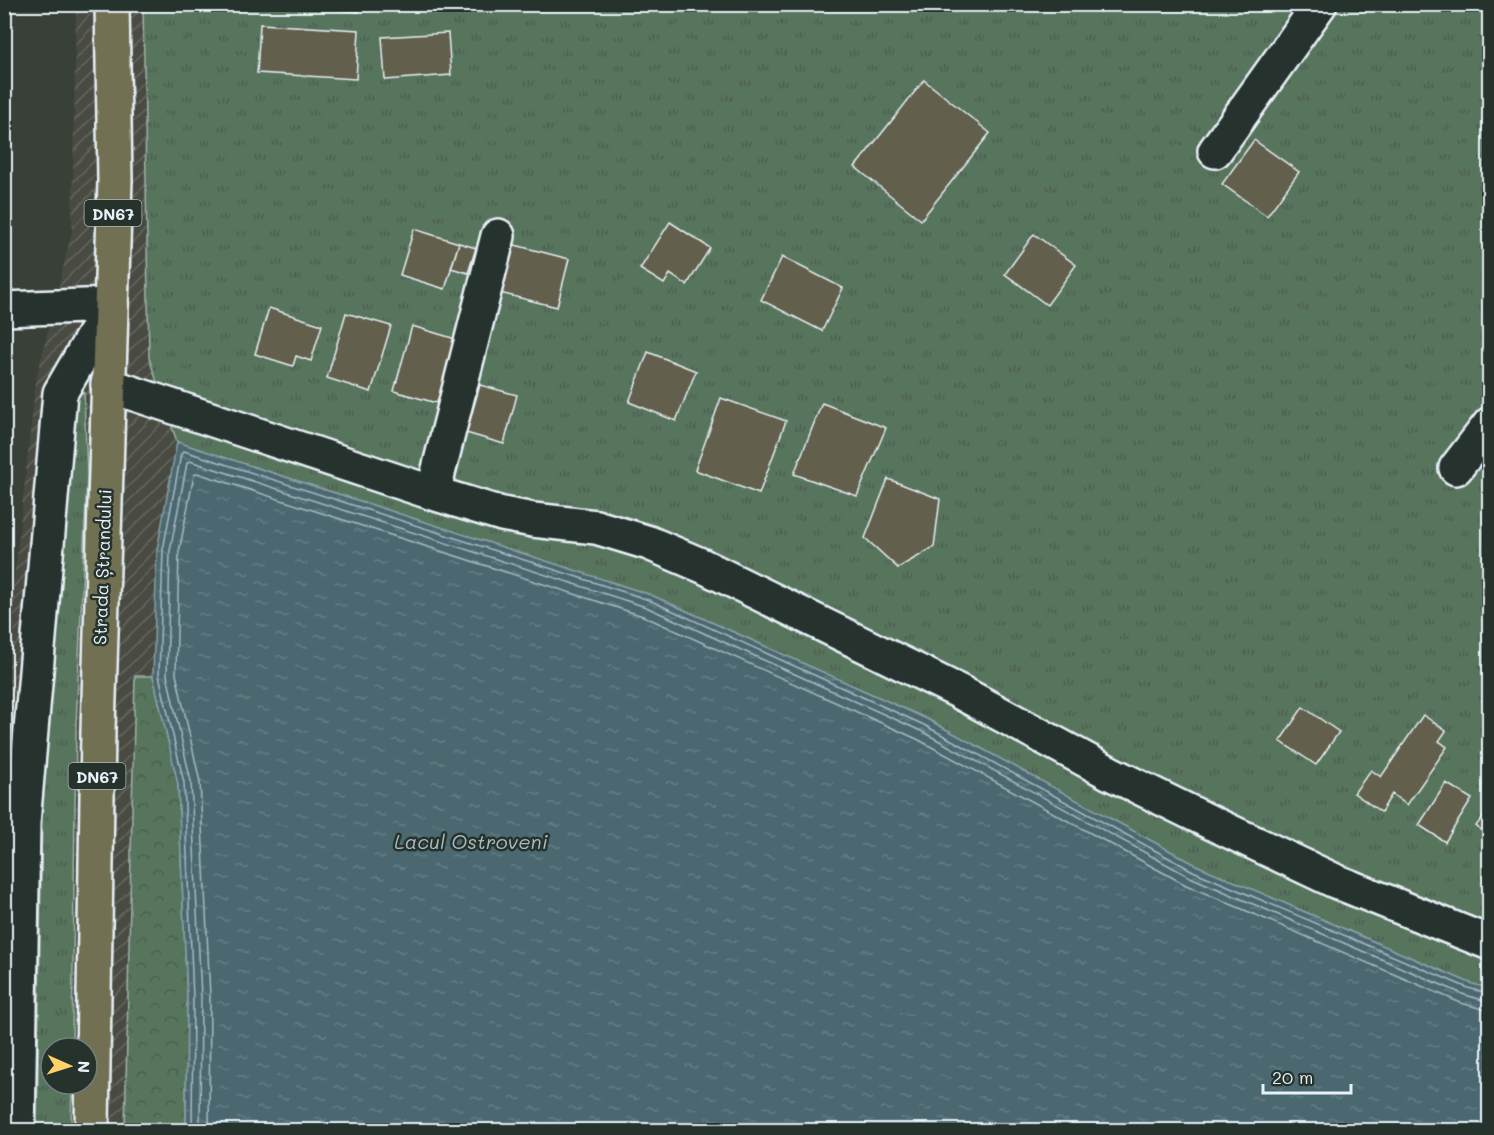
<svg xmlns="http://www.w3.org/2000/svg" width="1494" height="1135" font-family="Mali,sans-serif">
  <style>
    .industrial { fill: url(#industrial-furrows); fill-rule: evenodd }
    .grass { fill: url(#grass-tufts); stroke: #a0b2aa; stroke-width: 1.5 }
    .forest { fill: url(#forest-crowns); stroke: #a0b2aa; stroke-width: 1.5 }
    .water { fill: url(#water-ripples); stroke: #8a9fa7; stroke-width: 1.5 }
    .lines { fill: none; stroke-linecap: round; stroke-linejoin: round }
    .shore { stroke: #a9bac2; stroke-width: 1.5 }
    .building { fill: #645f4d; stroke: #e8f1f8; stroke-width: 1.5 }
    .minor-casing { stroke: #e8f1f8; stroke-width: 38 }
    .major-casing { stroke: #e8f1f8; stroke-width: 38 }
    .minor { stroke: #26332d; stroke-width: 33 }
    .major { stroke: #716f52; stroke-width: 33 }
    .labels { text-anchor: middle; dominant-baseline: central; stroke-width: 5; stroke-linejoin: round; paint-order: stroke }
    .shield { fill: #26332d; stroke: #aeb8bb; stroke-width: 1.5 }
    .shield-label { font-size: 16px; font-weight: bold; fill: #e8f1f8 }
    .street-label { font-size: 18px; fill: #e8f1f8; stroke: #26332d }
    .water-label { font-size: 20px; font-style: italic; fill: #a9bac2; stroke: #26332d }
  </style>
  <defs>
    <pattern id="industrial-furrows" width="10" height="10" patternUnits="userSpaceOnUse" patternTransform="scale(1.5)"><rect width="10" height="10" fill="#494c42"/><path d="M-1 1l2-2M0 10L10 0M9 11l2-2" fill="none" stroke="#63665e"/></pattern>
    <pattern id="grass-tufts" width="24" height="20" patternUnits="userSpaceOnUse" patternTransform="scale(1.5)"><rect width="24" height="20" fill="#57745c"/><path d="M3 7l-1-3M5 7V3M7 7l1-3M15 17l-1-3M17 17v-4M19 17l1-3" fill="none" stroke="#4e5c52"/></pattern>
    <pattern id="forest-crowns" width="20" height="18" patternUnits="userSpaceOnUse" patternTransform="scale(1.5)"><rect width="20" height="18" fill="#57745c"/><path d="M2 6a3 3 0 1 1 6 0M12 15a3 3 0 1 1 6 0" fill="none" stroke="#4e5c52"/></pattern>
    <pattern id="water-ripples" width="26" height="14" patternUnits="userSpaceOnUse" patternTransform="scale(1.5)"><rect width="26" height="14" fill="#4b6871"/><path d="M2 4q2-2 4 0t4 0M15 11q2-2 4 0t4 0" fill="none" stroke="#657e86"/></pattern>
  </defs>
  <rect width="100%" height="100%" fill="#394037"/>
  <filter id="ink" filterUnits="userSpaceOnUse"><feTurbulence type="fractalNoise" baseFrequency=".0167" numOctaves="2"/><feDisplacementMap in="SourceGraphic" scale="12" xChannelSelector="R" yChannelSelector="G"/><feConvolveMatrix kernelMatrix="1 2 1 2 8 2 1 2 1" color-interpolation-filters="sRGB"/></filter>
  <g filter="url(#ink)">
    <path class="industrial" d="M76,5H143L149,358L177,442L157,550L153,676H135L125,1130H5V661L36,380L72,231ZM51,1048H87V1084H51Z"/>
    <path class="grass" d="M143,5H1489V989L1470,983L1196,865L927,719L651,595L177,442L149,358Z
      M78,392L84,393L87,476L76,725L72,1048H51V1084H72L71,1130H37L43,751L72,403Z"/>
    <path class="forest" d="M135,676H153L178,783L187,998L186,1130H125Z"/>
    <path class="water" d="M177,442L651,595L927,719L1196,865L1470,983L1489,989V1130H186L187,998L178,784L153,676L157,550Z"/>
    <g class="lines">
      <path class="shore" d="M192,1130L193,998L184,783L159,675L163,550L181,454L184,451L649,600L924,725L1193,871L1468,988L1490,994
        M200,1130L201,997L191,782L167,675L170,551L187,463L190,461L646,607L921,731L1190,877L1465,995L1490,1002
        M209,1130L210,997L200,782L176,674L179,552L194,475L197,473L643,616L917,739L1186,885L1461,1003L1490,1011"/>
    </g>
    <path class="building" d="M313,4H360L359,12L313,8Z
      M260,24L359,30L356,79L257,73Z
      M448,33L451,75L385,80L382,37Z
      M924,80L990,133L921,220L855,167Z
      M1254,140L1299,172L1267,216L1222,184Z
      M670,222L710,248L687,285L670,274L664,284L640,269Z
      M414,229L459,243L445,289L400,275Z
      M1034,234L1076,265L1047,305L1005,274Z
      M459,243L476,248L468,273L451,268Z
      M511,244L569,259L557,307L500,293Z
      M782,257L843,288L822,331L761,300Z
      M269,308L322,325L311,361L296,356L293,366L255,354Z
      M346,313L391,326L371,392L327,378Z
      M412,326L459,340L440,404L394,391Z
      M648,352L696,371L676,421L629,402Z
      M480,385L517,395L504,444L466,433Z
      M721,398L786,421L759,494L695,470Z
      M822,403L886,428L857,496L794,474Z
      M888,479L940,499L934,547L898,568L865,538Z
      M1490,690V706L1482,700Z
      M1303,707L1339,732L1316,765L1280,741Z
      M1423,715L1446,731L1439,741L1447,747L1407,805L1392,794L1381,812L1354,793L1371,770L1381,777Z
      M1446,783L1472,799L1445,842L1419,825Z
      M1490,808V836L1476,826Z"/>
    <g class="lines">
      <g class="minor-casing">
        <path id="minor" d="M1215,151L1320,4
          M4,309L111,305
          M108,385L433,493L502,514L533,520L596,527L649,543L703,566L958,691L1110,773L1212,823L1335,881L1490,943
          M1456,468L1490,424
          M433,493L498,236
          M18,1130L23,823L60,393L111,305"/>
      </g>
      <g class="major-casing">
        <path id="major" d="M92,1130L98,730L115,180L112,4"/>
      </g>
      <use href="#minor" class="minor"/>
      <use href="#major" class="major"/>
    </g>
  </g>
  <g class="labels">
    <g class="shield">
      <rect x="84.5" y="200" width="57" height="26" rx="4.5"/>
      <rect x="68.5" y="763" width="57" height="26" rx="4.5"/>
    </g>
    <g class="shield-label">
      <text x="113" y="213">DN67</text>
      <text x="97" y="776">DN67</text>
    </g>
    <g class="street-label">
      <text transform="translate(102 567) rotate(-88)">Strada Ștrandului</text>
    </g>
    <g class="water-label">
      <text x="471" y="841">Lacul Ostroveni</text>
    </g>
  </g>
  <rect width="1494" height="1135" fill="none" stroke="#26332d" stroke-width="24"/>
  <rect x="12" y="12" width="1470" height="1111" fill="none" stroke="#e8f1f8" stroke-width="2" filter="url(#ink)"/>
  <g transform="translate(69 1066) rotate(93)"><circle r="28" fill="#26332d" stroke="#747f7e" stroke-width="1.5"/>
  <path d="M0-4.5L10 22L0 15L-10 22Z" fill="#ffd166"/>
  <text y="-9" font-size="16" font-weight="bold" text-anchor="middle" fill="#e8f1f8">N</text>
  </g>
  <path d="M1263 1084v9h88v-9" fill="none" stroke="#e8f1f8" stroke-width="3"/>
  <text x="1272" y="1084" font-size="18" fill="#e8f1f8" stroke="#26332d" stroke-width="4.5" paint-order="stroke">20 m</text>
</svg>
